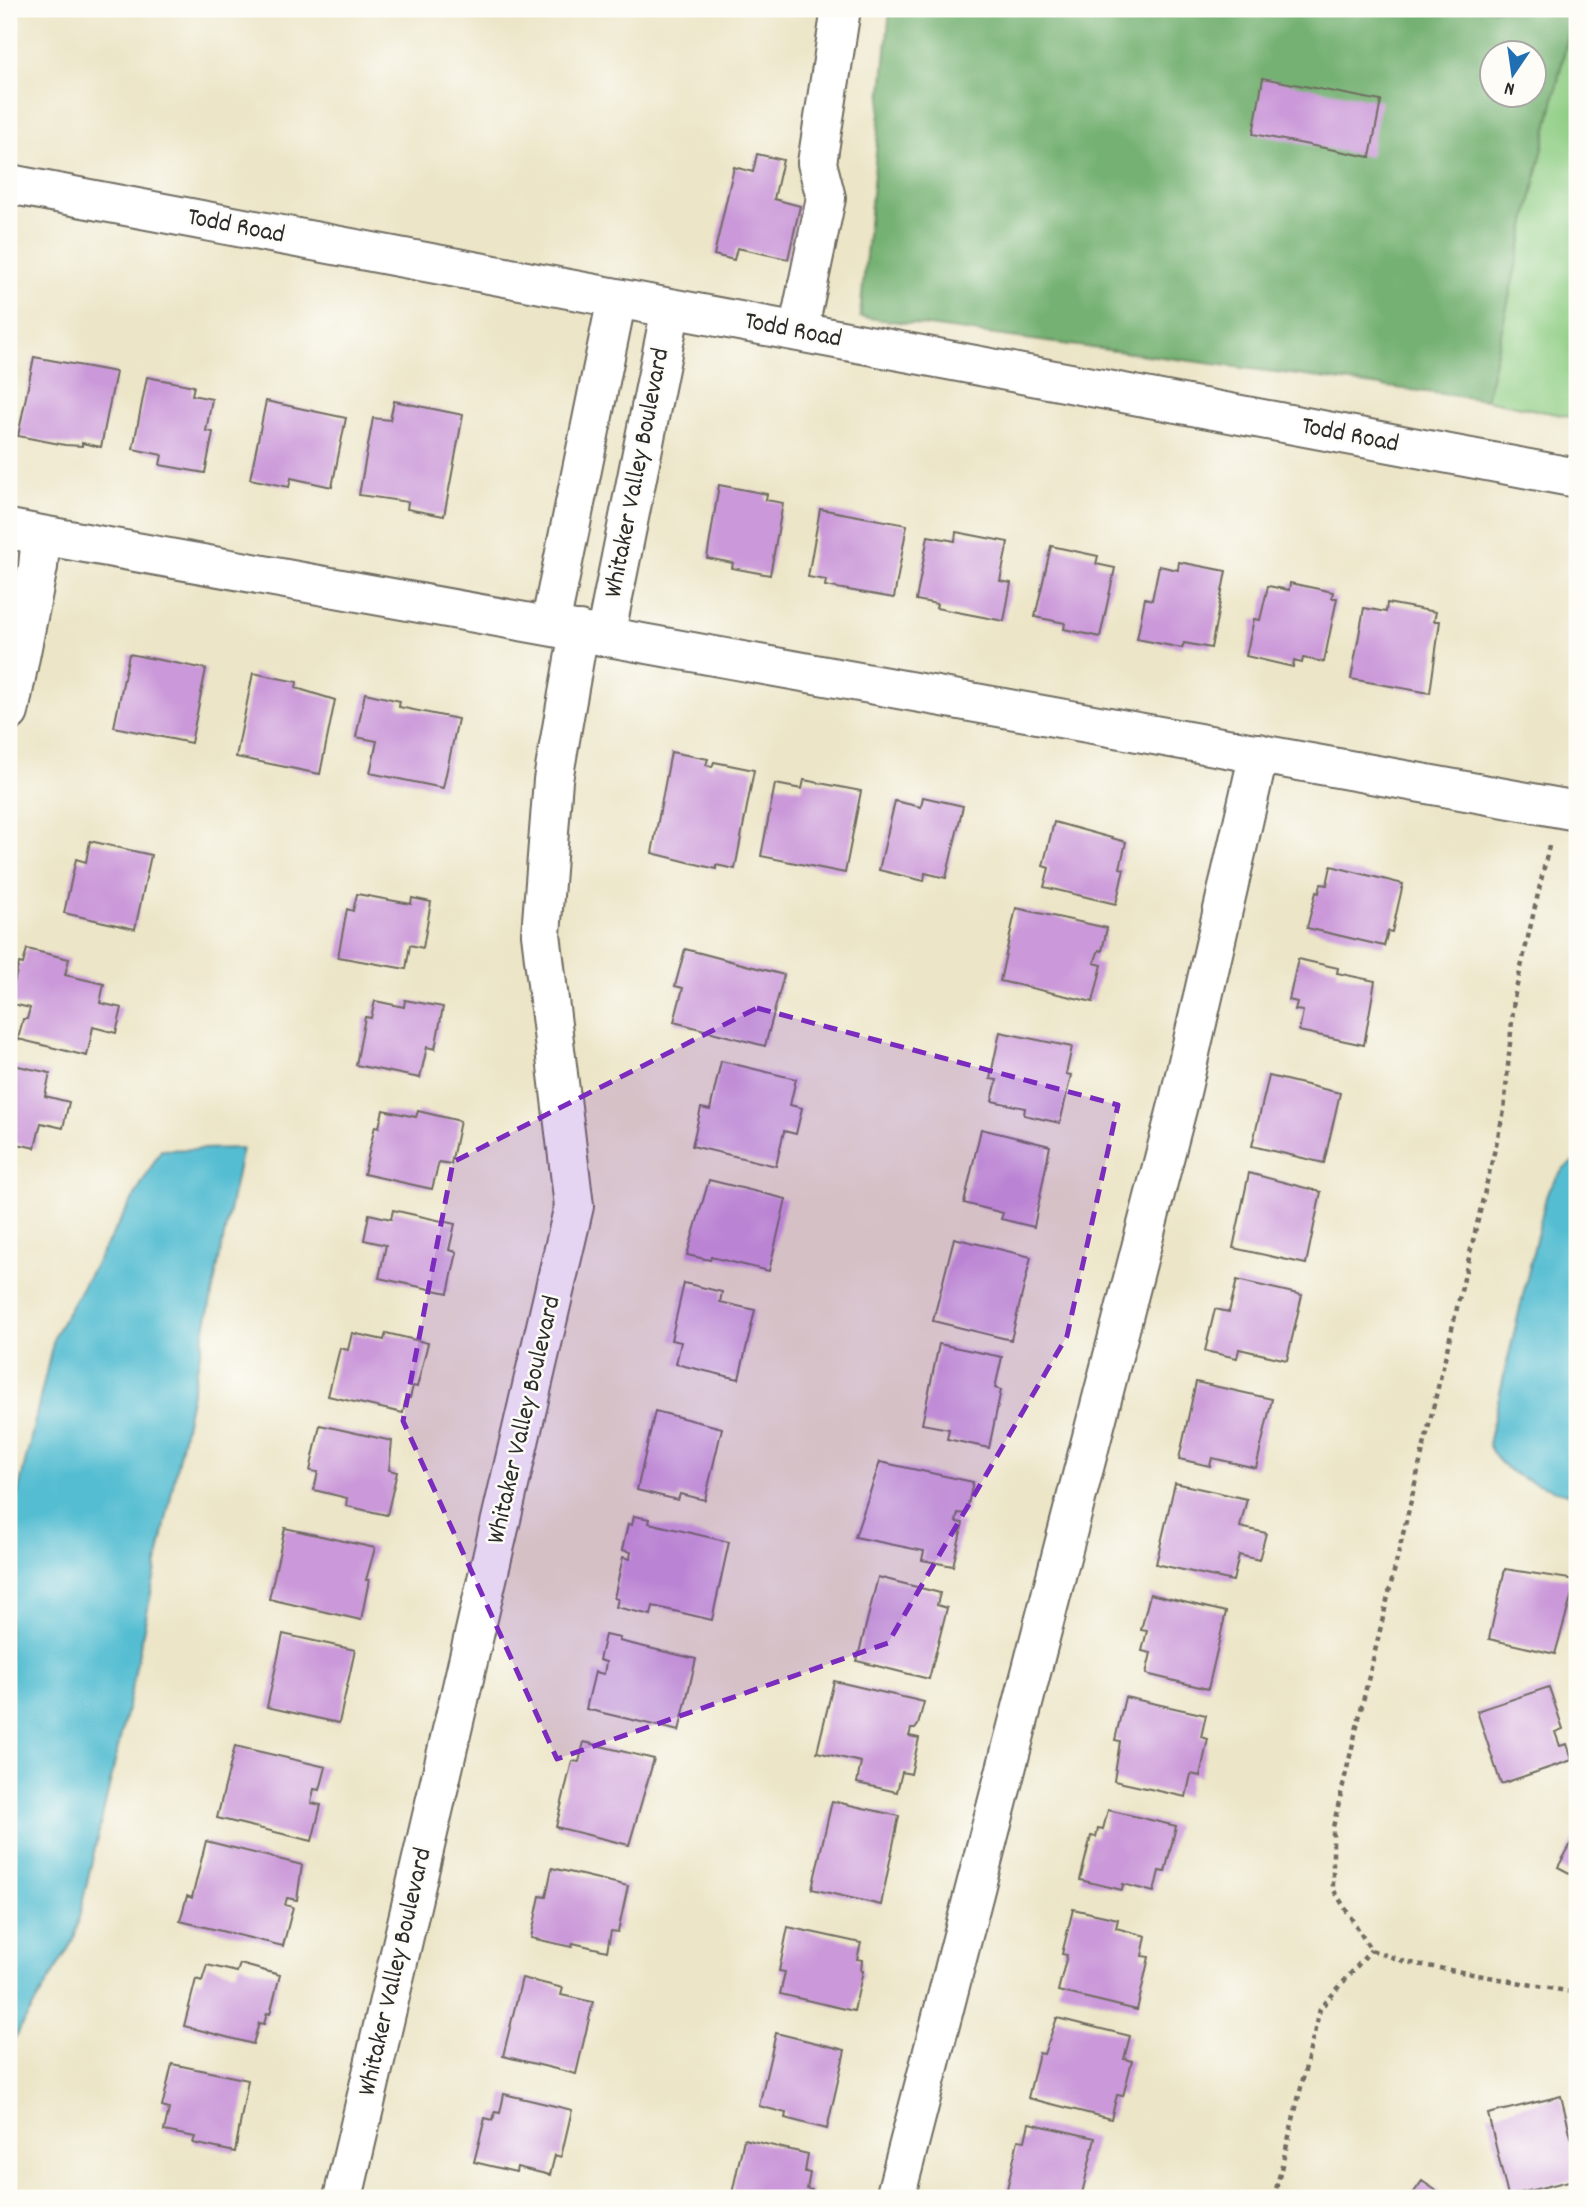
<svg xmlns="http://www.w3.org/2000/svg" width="1586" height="2207" font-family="Dekko,sans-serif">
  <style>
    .green { fill: #90ce85; stroke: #5e7c58; stroke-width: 2 }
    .forest { fill: #74b172; stroke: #506e4e; stroke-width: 2; fill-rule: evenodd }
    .water { fill: #55bdd2; stroke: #40747e; stroke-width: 2 }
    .building { fill: #cb99d9 }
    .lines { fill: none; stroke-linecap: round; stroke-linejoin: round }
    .minor-casing { stroke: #6f6c62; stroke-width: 42 }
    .path { stroke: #6f6c62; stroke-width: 4.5; stroke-dasharray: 5 5; stroke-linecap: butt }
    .minor { stroke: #fff; stroke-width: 38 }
    .marked { fill: #7b2cbf; fill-opacity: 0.2; stroke: #7b2cbf; stroke-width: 5; stroke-dasharray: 14 9; stroke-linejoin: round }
    .labels { text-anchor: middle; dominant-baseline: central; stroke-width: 5; stroke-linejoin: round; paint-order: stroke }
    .street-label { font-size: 26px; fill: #2b2b2b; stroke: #fdfcf7 }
  </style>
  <rect width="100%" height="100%" fill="#fdfcf7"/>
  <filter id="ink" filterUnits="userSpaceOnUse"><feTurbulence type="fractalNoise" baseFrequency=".0143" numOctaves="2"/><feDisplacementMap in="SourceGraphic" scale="14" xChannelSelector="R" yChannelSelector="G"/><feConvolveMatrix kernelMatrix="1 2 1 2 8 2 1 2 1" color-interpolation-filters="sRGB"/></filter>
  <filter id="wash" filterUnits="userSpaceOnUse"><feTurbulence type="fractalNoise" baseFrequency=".00686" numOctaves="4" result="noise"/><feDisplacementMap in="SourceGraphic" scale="28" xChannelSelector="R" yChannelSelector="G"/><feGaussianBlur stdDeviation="1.57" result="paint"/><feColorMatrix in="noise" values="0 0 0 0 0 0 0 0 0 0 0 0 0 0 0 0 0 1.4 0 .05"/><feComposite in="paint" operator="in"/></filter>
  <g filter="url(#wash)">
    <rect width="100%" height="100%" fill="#ece5c7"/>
    <path class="green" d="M1574,9H1577V418L1486,400Z"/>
    <path class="forest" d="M890,9H1574L1486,400L860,317ZM1492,52H1534V94H1492Z"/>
    <path class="water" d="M242,1148L130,1696L74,1939L9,2047V1532L55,1334L161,1150Z
      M1577,1160V1496C1543,1485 1504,1480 1488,1444L1547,1193L1564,1168Z"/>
    <g id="blocks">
      <path class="building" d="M1263,78L1381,101L1370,157L1253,134Z
        M757,154L783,160L774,199L800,206L788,259L737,248L734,260L714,255L734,167L753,172Z
        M34,357L116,372L101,447L82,443V446L65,445L18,436Z
        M147,377L194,386L192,395L212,399L206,431L213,432L205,473L160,465L162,455L133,449Z
        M266,401L346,418L332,487L291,478L289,487L250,479Z
        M394,401L463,415L444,516L407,509L408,502L359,495L373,418L390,420Z
        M719,485L767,494L766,500L783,503L770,575L732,568L733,563L707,558Z
        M820,509L907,525L894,598L825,586L826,580L808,577Z
        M956,532L1008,542L1000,581L1011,583L1004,621L936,608L937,604L916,600L928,536L955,541Z
        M1051,546L1098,556L1096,564L1115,568L1100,637L1064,629L1065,623L1035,617Z
        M1179,562L1226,571L1211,648L1184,643L1182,648L1137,639L1145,598L1152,600L1159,566L1178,570Z
        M1290,583L1333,592L1332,598H1337L1324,662L1303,658L1302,663L1294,661L1293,667L1246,656L1254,619L1260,620L1268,586L1289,590Z
        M1387,603L1436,612L1434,621H1440L1430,693L1351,679L1364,608L1386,612Z
        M129,654L206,669L191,743L114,727Z
        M253,673L297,682L296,688L335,700L320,774L236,757Z
        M365,693L400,701L399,707L458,719L443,788L370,773L377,741L356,737Z
        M671,752L708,759L706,765L712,767L714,762L754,770L735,869L716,865V869L652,853Z
        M804,780L861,791L845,873L761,856L775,784L802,789Z
        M923,797L963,806L946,878L925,873L924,881L879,870L895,801L921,807Z
        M1054,822L1126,842L1120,868L1124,869L1116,904L1044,887L1049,868L1043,866Z
        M90,841L151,855L135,929L64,913L76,859L86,862Z
        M1331,866L1403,884L1392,932L1388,931L1384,946L1307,928L1316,892L1319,893L1321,884L1327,885Z
        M357,894L411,904L412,898L431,902L423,948L410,945L406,969L338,957L347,909L353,911Z
        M1016,908L1107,928L1102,951L1099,950L1094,963L1102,965L1093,1002L1000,981Z
        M27,949L69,959L65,975L104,984L100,1003L122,1008L116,1033L93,1027L87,1056L18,1039L23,1019H27L30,1008L9,1003L19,963L23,964Z
        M685,949L784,975L765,1046L674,1022L683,988L675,986Z
        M1298,959L1338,968L1337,973L1375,981L1364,1045L1299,1031L1303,1011L1295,1010L1297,1002L1289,1000Z
        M405,1000L443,1007L435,1049L427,1047L420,1078L356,1065L365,1017L371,1018L375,1001L404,1007Z
        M1000,1032L1072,1047L1066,1074L1071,1075L1060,1123L1024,1115L1025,1108L992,1101L997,1080L990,1079Z
        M721,1061L796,1079L790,1105L802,1108L796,1134L784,1131L776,1166L692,1146L701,1108L710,1110Z
        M9,1064L50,1073L45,1096L69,1102L63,1128L41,1123L35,1148L9,1142Z
        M1269,1076L1340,1093L1324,1163L1252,1146Z
        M383,1110L416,1117L418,1111L460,1121L451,1164L439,1162L432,1189L364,1174L375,1126L379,1127Z
        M981,1129L1050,1146L1034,1227L1001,1219L1003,1213L964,1203Z
        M1249,1173L1321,1192L1306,1264L1233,1248Z
        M709,1180L786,1199L769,1271L711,1257L710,1260L687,1255Z
        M393,1210L455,1224L449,1250L457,1252L448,1293L379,1278L386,1245L364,1240L369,1214L391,1219Z
        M954,1238L1031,1257L1011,1340L933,1321Z
        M1237,1280L1302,1295L1287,1360L1239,1349L1237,1358L1205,1351L1215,1309L1229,1312Z
        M684,1283L722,1292L720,1302L755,1310L739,1379L676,1364L681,1342L671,1340Z
        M352,1333L384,1340L386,1333L428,1343L417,1387L413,1386L410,1398L406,1397L403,1413L328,1396L340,1348L348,1350Z
        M939,1344L1002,1357L995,1388L1001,1390L989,1448L947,1439L949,1429L922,1424Z
        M1196,1382L1272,1399L1256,1468L1212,1458L1210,1466L1179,1459Z
        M655,1411L722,1428L705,1500L680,1494L678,1500L637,1490Z
        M320,1425L392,1441L389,1470L397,1472L387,1515L346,1506L347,1498L314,1490L318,1472L310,1471Z
        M880,1462L973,1482L966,1514L958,1513L956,1522L963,1523L953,1566L922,1560L924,1551L855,1537Z
        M1175,1483L1247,1499L1240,1527L1266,1533L1259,1560L1239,1555L1233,1581L1156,1564Z
        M634,1516L650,1519L649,1523L729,1542L712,1620L653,1606L651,1615L616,1607L618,1599L614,1598L623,1557L630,1559L631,1552L622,1550L628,1524L632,1525Z
        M285,1528L375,1548L366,1580H369L361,1620L269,1599Z
        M1505,1569L1576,1580L1555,1654L1489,1639Z
        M878,1577L940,1593L937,1605L947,1608L929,1679L857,1661Z
        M1150,1594L1226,1612L1208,1689L1146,1674L1151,1653L1142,1651L1147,1631L1141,1630Z
        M283,1634L355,1650L339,1723L267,1707Z
        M605,1635L620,1638L619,1641L696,1659L679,1731L586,1709L595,1672L604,1674L606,1662L599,1660Z
        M834,1681L924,1702L918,1725L915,1729H911L909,1736L919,1738L911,1774L902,1772L897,1792L857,1783L861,1762L817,1752Z
        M1549,1687L1563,1729L1555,1732L1560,1746L1567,1744L1572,1760L1501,1784L1477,1711Z
        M1125,1697L1206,1715L1201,1737L1208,1739L1200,1776L1191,1774L1186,1797L1114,1781L1120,1741L1115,1740Z
        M584,1742L654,1759L629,1845L556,1827L572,1761L579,1762Z
        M235,1746L326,1767L320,1790L314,1789L311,1803L321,1805L312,1841L217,1818Z
        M832,1801L899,1816L881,1905L812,1889Z
        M1108,1810L1176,1826L1165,1872L1159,1871L1154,1892L1123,1884L1122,1890L1080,1880L1091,1836L1096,1837L1098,1828L1103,1829Z
        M1577,1833V1877L1558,1867Z
        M206,1841L302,1865L297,1900L287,1898L285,1905L293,1907L283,1946L180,1921L187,1896L192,1898Z
        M552,1868L628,1886L618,1932L611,1931L607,1951L573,1943L572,1947L531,1938L540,1896L546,1897Z
        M1073,1909L1118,1919L1116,1928L1146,1936L1142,1956L1149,1957L1137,2010L1058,1991L1067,1955L1062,1954Z
        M788,1927L861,1943L857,1959L862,1960L861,1971H863L854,2011L780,1994L785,1972L779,1971Z
        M240,1964L280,1975L270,2014L267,2013L264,2024L259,2023L253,2044L184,2026L196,1979L202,1981L207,1965L237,1972Z
        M522,1978L563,1988L561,1995L593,2002L576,2074L503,2056Z
        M1057,2018L1130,2036L1124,2059L1132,2061L1123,2096L1117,2095L1111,2119L1028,2098L1039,2053L1044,2054Z
        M776,2033L845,2050L827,2129L785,2118L786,2113L759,2106Z
        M172,2064L248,2080L235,2152L193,2143L195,2137L164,2131L169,2109L162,2107Z
        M504,2094L572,2110L561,2157L555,2155L550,2175L517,2167L516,2172L474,2162L485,2118L493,2120L495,2112L500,2113Z
        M1561,2096L1577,2161V2179L1508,2196L1488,2114Z
        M1029,2123L1095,2138L1081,2198H1005L1018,2140L1025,2141Z
        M744,2139L808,2154L805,2172L810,2173L807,2189L812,2190L810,2198H731Z
        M1422,2181L1447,2198H1410Z"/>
    </g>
  </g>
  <g filter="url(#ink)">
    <use href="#blocks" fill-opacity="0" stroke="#6f6c62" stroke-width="2"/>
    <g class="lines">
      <g class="minor-casing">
        <path id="minor" d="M9,184L1577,478
          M798,332L826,198L817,163L841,9
          M9,529L41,535L38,567L9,712
          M41,535L1577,811
          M550,626L617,298
          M605,637L671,308
          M343,2198L574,1206L541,934L553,780L579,631
          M895,2198L1179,1101L1259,753"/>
      </g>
      <path class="path" d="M1549,846L1514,998L1504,1111L1333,1827V1889L1371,1950L1406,1962L1577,1993
        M1274,2198L1320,2009L1371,1950"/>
      <use href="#minor" class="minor"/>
    </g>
  </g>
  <path class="marked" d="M757,1008L1118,1105L1067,1336L888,1643L557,1759L403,1421L453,1162Z"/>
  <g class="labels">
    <g class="street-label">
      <text transform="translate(236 227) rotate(11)">Todd Road</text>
      <text transform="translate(793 331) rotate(11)">Todd Road</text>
      <text transform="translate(1350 436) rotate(11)">Todd Road</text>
      <text transform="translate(638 473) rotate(-79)">Whitaker Valley Boulevard</text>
      <text transform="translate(525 1420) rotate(-77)">Whitaker Valley Boulevard</text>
      <text transform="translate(396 1972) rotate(-77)">Whitaker Valley Boulevard</text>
    </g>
  </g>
  <rect width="1586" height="2207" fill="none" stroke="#fdfcf7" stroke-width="35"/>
  <g transform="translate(1513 74) rotate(193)"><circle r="33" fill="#fdfcf7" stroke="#a9a8a5" stroke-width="2"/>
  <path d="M0-5L12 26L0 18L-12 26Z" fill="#1f6fb2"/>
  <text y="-10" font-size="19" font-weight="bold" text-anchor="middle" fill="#2b2b2b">N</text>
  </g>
</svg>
